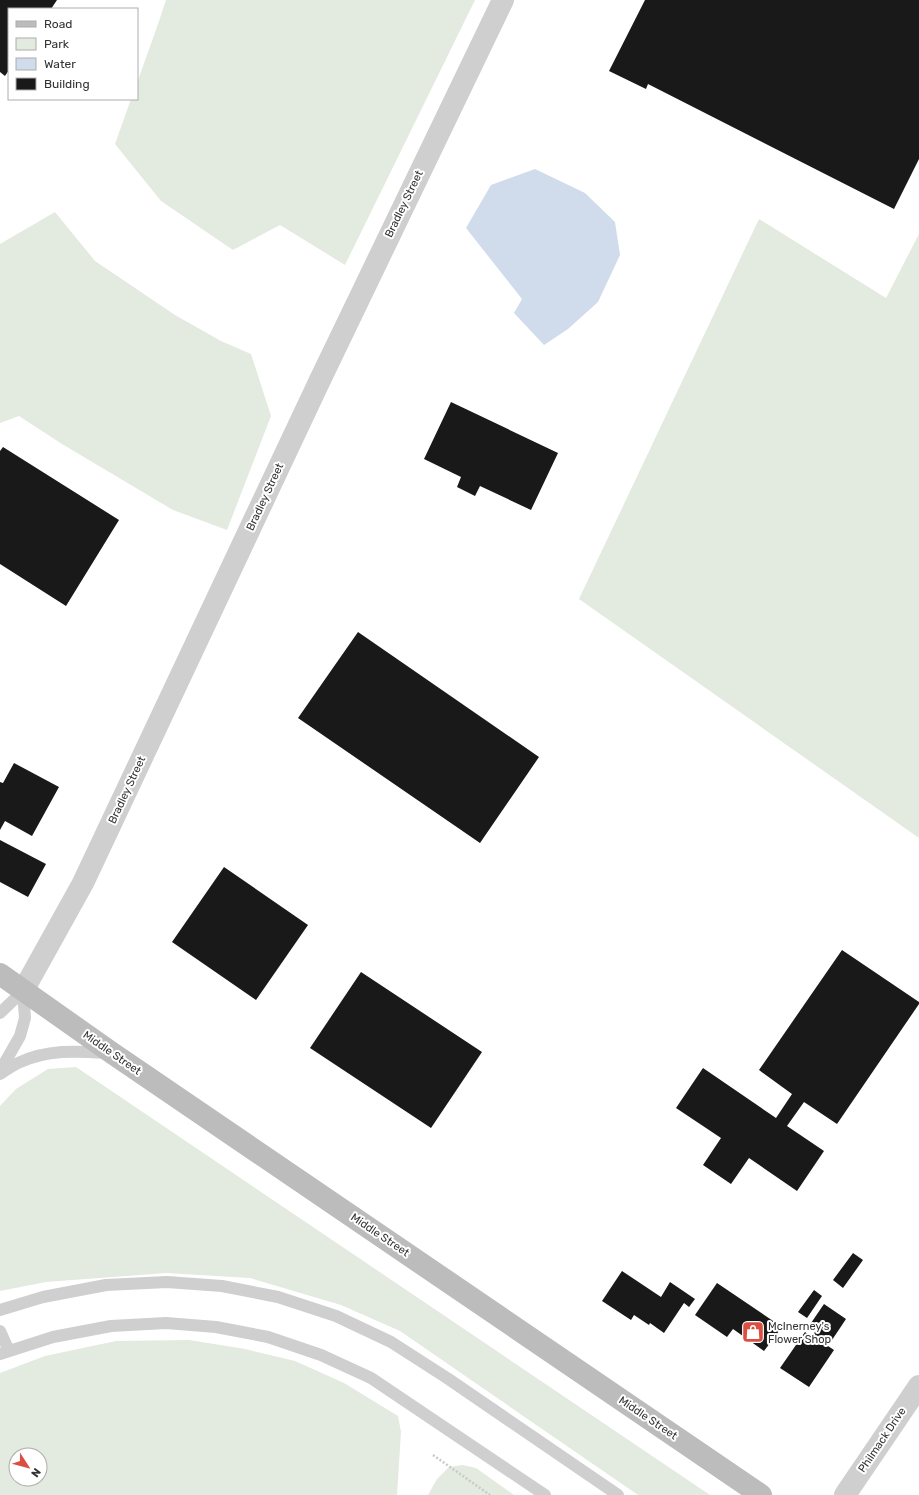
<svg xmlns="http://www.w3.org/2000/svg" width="919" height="1495" font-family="Rubik,sans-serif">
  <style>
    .green { fill: #e3eadf; fill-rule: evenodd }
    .water { fill: #d0dcec }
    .building { fill: #191919 }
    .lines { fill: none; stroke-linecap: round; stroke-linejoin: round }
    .path { stroke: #c9c9c9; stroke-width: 2.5; stroke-dasharray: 2 2; stroke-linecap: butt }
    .lane { stroke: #cfcfcf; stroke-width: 12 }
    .street { stroke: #cfcfcf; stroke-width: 22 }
    .secondary { stroke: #bcbcbc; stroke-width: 22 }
    .labels { text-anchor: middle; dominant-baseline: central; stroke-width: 4; stroke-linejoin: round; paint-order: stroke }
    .street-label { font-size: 11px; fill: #323232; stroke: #fff }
    .poi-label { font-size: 11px; fill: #323232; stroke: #fff; text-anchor: start }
  </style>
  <rect width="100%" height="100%" fill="#fff"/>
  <path class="green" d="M166,0H475L345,265L280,225L233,250L161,201L115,144L131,99H137V83L158,24Z
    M55,212L95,261L175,315L221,341L251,354L271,416L227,530L173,510L62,444L19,416L0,423V244Z
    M759,219L886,298L919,234V838L579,599Z
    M76,1067L710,1495H638L400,1331L341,1305L250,1278L166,1273L46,1282L0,1291V1106L16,1089L48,1069Z
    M189,1340L245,1349L295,1361L344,1383L398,1416L401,1432L397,1495H0V1373L45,1356L116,1341ZM16,1455H40V1479H16Z
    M463,1465L476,1468L514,1495H428L437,1479L449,1467Z"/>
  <path class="water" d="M535,169L585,193L615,222L620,255L598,302L568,329L544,345L514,313L522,299L466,228L491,185Z"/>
  <path class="building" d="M0,0H57L51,9H9V70L5,76L0,72Z
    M645,0H919V159L894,209L648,84L646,89L609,71Z
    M451,402L558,453L531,510L480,486L475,496L457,487L461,477L424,459Z
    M3,447L119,520L66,606L0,564V451Z
    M358,632L539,757L480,843L298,718Z
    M14,763L59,787L32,836L5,821L0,830V782L3,783Z
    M0,840L46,864L28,897L0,882Z
    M224,867L308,925L256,1000L172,942Z
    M842,950L919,1002V1004L837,1124L804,1102L787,1126L824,1151L797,1191L749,1158L731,1184L703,1165L721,1138L676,1108L703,1068L776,1118L792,1094L759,1070Z
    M361,972L482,1052L431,1128L310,1048Z
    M853,1253L863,1260L843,1288L833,1280Z
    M622,1271L661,1297L670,1282L695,1299L689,1307L684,1303L664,1333L650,1323L649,1325L634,1315L631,1320L602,1301Z
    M717,1283L782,1327L764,1351L733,1329L727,1337L695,1315Z
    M814,1290L822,1296L807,1318L798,1312Z
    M824,1304L846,1319L832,1340L829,1338L825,1344L834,1350L809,1387L780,1368L805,1332L812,1337L816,1330L809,1326Z"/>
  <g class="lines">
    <path class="path" d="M433,1455L490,1495"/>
    <path class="lane" d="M0,1013L23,991
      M0,1071L20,1036L25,1018L23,991
      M0,1074C6,1070 12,1066 18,1063C47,1049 77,1051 107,1053
      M0,1310L43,1297L106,1285L167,1282L222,1286L278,1297L336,1316L391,1342L447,1378L618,1495
      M0,1331L9,1351
      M0,1354L53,1337L111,1326L166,1323L216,1327L268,1337L321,1355L371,1378L545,1495"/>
    <path class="street" d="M23,991L83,883L320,380L503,0
      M845,1495L919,1386"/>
    <path class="secondary" d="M0,974L112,1053L761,1495"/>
  </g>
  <defs>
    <g id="shop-square" transform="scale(1.15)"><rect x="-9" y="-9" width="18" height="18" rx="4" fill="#db4e42" stroke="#fff"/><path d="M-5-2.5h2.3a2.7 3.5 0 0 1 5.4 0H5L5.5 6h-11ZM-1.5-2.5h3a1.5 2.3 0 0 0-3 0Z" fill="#fff"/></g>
  </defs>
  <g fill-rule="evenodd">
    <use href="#shop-square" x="753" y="1332"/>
  </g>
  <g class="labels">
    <g class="street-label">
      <text transform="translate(404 204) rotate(-64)">Bradley Street</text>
      <text transform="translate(265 497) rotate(-65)">Bradley Street</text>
      <text transform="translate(127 790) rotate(-65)">Bradley Street</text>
      <text transform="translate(112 1053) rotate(35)">Middle Street</text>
      <text transform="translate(380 1235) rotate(34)">Middle Street</text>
      <text transform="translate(648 1418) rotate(34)">Middle Street</text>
      <text transform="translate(882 1440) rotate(-56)">Philmack Drive</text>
    </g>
    <g class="poi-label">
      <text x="768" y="1326">McInerney's<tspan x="768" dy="13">Flower Shop</tspan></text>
    </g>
  </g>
  <rect x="8" y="8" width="130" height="92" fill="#ffffff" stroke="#adadad"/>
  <rect x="16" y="21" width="20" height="6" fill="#bcbcbc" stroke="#adadad"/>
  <text x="44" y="28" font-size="12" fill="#323232">Road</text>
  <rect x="16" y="38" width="20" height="12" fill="#e3eadf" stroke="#adadad"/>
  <text x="44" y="48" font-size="12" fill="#323232">Park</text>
  <rect x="16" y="58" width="20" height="12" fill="#d0dcec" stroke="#adadad"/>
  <text x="44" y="68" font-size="12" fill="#323232">Water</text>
  <rect x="16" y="78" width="20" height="12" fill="#191919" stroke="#adadad"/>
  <text x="44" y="88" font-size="12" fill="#323232">Building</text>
  <g transform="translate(28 1467) rotate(126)"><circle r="19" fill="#ffffff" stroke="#adadad"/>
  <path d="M0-3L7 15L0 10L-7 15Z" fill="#db4e42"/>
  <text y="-6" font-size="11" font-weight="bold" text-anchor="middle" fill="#323232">N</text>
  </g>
</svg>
